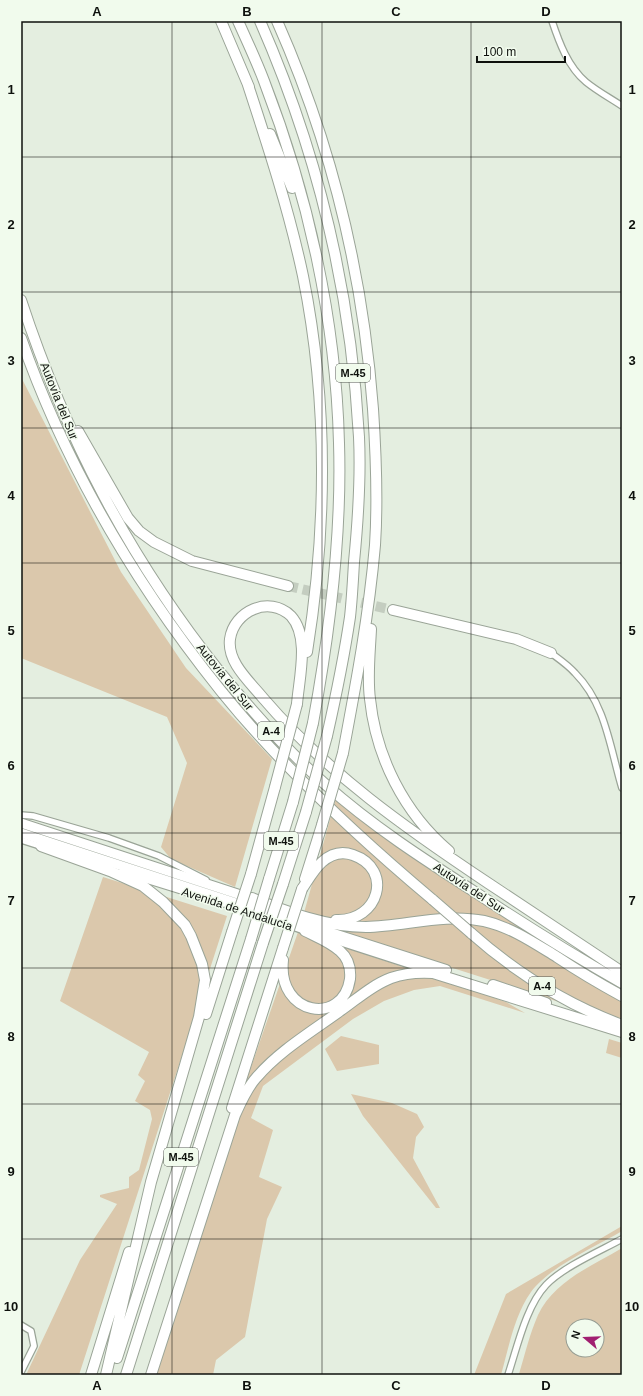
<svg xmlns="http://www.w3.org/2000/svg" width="643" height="1396" font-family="Arial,sans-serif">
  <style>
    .green { fill: #dbc8ac; fill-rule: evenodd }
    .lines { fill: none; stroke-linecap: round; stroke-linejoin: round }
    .highway-tunnel { stroke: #c4cdc0; stroke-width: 10; stroke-dasharray: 10 5; stroke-linecap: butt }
    .street-casing { stroke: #9aa497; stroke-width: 8 }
    .primary-casing { stroke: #9aa497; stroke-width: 11 }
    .highway-casing { stroke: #9aa497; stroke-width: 12 }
    .street { stroke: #fff; stroke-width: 5.5 }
    .primary { stroke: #fff; stroke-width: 9 }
    .highway { stroke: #fff; stroke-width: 10 }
    .highway-bridge-casing { stroke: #9aa497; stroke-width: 12; stroke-linecap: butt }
    .highway-bridge { stroke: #fff; stroke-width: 10 }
    .grid { fill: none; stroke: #0e110d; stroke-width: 1; stroke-opacity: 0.55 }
    .labels { text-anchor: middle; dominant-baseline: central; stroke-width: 3; stroke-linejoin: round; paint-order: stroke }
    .shield { fill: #f1fbed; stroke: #525750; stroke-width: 1 }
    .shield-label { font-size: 11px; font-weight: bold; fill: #0e110d }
    .street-label { font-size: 12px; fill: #0e110d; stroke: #f1fbed }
    .neatline { fill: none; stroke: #0e110d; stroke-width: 1.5 }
    .grid-label { font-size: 13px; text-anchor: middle; font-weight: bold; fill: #0e110d }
  </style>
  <rect width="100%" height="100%" fill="#e4eee0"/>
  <path class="green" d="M21,377L121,572L186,668L272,759L235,887L171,859L161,847L187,763L167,717L21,658Z
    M336,798L546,942L622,996V1022L302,920Z
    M103,877L227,916L79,1375H26L80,1260L117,1204L100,1197V1195L129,1188V1177L139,1170L152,1119L150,1110L135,1101L145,1081L138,1075L149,1052L60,1001Z
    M298,932L473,990L506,1002L525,1013L440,986L414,990L384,1001L353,1019L263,1086L251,1118L273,1130L259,1177L282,1187L267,1219L245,1337L216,1360L213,1375H154L243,1090Z
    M341,1036L379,1045V1064L337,1071L325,1049Z
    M609,1039L622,1043V1058L606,1053Z
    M351,1094L392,1103L417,1114L424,1127L416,1137L413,1158L440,1208H436L363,1116Z
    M622,1226V1231C595,1247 549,1267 531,1292C514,1316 509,1347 501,1375H474L506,1294Z
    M622,1248V1375L519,1374C525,1354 530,1333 538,1315C554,1281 592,1266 622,1248ZM573,1326H597V1350H573Z"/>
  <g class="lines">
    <path class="highway-tunnel" d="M288,586L393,610"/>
    <g class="street-casing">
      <path id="street" d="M552,21C559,42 568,67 586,82C597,91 610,98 622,106
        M551,653C559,659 568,665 575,673C606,704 610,748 622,788
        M21,815L33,816L109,838L159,856L206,880
        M21,840L43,847
        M121,872L224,904
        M270,919L307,932
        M329,939L425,970
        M21,1325L31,1331L34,1346L21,1372
        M508,1375C517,1348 526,1306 546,1285C563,1267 600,1251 622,1239"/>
    </g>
    <g class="primary-casing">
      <path id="primary" d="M21,823L250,898
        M21,833L248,907"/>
    </g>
    <g class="highway-casing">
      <path id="highway" d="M221,21L249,87
        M238,21C247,41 256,60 264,81C308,195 336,320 339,443C342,537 330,631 313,723
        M260,21C318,153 351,293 359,437C361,479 358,521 354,562C353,580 352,599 350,617C344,657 336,696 327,736
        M277,21C332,145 363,275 373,409C376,454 378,500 375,545C369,615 356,684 343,753
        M247,82C268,146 289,210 303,276C328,400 327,528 307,652
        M270,134L292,188
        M21,300C66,437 129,558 219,671C252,711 286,750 325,784C372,826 425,860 478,894C525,925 573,955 622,983
        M21,338C66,467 136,585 221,691C283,768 358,837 433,900
        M78,431L128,518L139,531L154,542L192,561L288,586
        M393,610L516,639L551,653
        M371,629C370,652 367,676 370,699C376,757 404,813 449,851
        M297,704C299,678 310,637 291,616C269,595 234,611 230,639C227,662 249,681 263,698C327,773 407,829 488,883C533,913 577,942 622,972
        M41,846L110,871L143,886L163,902L185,925L191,936L202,964L205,980L199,1017L151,1182L106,1375
        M251,874L275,787
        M269,879L293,802
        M305,879L322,825
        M283,884L306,812
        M302,889C308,880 314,869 322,862C332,853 342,851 353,855C394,869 379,922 336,920
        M252,898C288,912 327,927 366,927C406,926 444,913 484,921C511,927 534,943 557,957C578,971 600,984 622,996
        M249,907L446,970
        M471,933C516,973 566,1004 622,1025
        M283,960C277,1016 343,1026 350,979C351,968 348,958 340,951C330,942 317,937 305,931
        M493,985L546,1003
        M206,1014L232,932
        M232,1108L283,948
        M117,1358L251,939
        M91,1375L129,1252
        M126,1375L263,943
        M151,1375L235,1115C241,1102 247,1088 256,1078C279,1051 311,1032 340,1011C356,1000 372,985 391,978C405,973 418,972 433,973L622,1032"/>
    </g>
    <use href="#street" class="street"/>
    <use href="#primary" class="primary"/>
    <use href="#highway" class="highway"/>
    <g class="highway-bridge-casing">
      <path id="highway-bridge" d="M275,787L297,704
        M293,802L313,723
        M306,812L327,736
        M322,825L343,753
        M433,900L471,933
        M232,932L251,874
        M251,939L269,879
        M263,943L283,884
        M283,948L302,889"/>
    </g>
    <use href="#highway-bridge" class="highway-bridge"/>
  </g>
  <path class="grid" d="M172,21V1375M322,21V1375M471,21V1375M21,157H622M21,292H622M21,428H622M21,563H622M21,698H622M21,833H622M21,968H622M21,1104H622M21,1239H622"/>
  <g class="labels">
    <g class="shield">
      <rect x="336" y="364" width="34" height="18" rx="3"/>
      <rect x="258" y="722" width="26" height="18" rx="3"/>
      <rect x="264" y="832" width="34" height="18" rx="3"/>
      <rect x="529" y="977" width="26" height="18" rx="3"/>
      <rect x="164" y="1148" width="34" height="18" rx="3"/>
    </g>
    <g class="shield-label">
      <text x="353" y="373">M-45</text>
      <text x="271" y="731">A-4</text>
      <text x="281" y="841">M-45</text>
      <text x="542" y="986">A-4</text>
      <text x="181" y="1157">M-45</text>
    </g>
    <g class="street-label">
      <text transform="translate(59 401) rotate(68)">Autovía del Sur</text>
      <text transform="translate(225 677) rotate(51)">Autovía del Sur</text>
      <text transform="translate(469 888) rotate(33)">Autovía del Sur</text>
      <text transform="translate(237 909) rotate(18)">Avenida de Andalucía</text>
    </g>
  </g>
  <rect width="643" height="1396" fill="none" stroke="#f1fbed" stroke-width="44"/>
  <g transform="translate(585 1338) rotate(289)"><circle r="19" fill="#f1fbed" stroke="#969d93"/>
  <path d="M0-3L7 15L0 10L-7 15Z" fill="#a11f70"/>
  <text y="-6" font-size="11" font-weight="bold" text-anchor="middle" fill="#0e110d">N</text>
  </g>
  <path d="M477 56v6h88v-6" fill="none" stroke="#0e110d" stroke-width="2"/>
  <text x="483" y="56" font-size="12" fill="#0e110d" stroke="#f1fbed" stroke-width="3" paint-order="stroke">100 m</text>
  <rect x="22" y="22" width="599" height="1352" class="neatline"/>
  <g class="grid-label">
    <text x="97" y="16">A</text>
    <text x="247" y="16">B</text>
    <text x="396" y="16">C</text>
    <text x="546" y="16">D</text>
    <text x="11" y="94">1</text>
    <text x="632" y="94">1</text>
    <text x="11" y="229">2</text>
    <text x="632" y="229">2</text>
    <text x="11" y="365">3</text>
    <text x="632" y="365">3</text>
    <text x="11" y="500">4</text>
    <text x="632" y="500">4</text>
    <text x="11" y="635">5</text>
    <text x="632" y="635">5</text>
    <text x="11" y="770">6</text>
    <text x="632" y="770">6</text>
    <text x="11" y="905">7</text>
    <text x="632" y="905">7</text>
    <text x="11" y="1041">8</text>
    <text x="632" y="1041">8</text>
    <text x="11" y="1176">9</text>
    <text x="632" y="1176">9</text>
    <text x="11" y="1311">10</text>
    <text x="632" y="1311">10</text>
    <text x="97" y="1390">A</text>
    <text x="247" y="1390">B</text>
    <text x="396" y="1390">C</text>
    <text x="546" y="1390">D</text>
  </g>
</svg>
